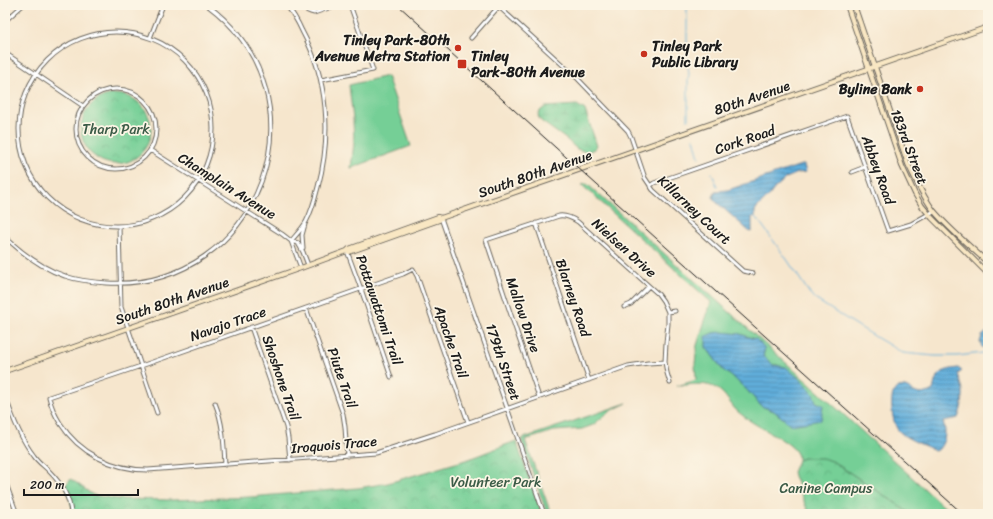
<svg xmlns="http://www.w3.org/2000/svg" width="993" height="519" font-family="Sriracha,sans-serif">
  <style>
    .grass { fill: #75cf96; stroke: #487659; fill-rule: evenodd }
    .wetland { fill: url(#wetland-marsh); stroke: #487659 }
    .park { fill: url(#park-crowns); stroke: #487659 }
    .water { fill: url(#water-rules); stroke: #3e647b }
    .lines { fill: none; stroke-linecap: round; stroke-linejoin: round }
    .stream { stroke: #61adda; stroke-width: 1 }
    .street-casing { stroke: #68635a; stroke-width: 5 }
    .secondary-casing { stroke: #68635a; stroke-width: 6 }
    .street { stroke: #fff; stroke-width: 3 }
    .secondary { stroke: #f9e7c3; stroke-width: 4 }
    .rail { stroke: #1c1c1c; stroke-width: 1 }
    .poi-dot { fill: #c8321e; stroke: #fcf5e5; stroke-width: 1.5 }
    .labels { text-anchor: middle; dominant-baseline: central; stroke-width: 3.5; stroke-linejoin: round; paint-order: stroke }
    .poi-label { font-size: 14px; font-weight: bold; fill: #1c1c1c; stroke: #fcf5e5; text-anchor: end }
    .street-label { font-size: 14px; fill: #1c1c1c; stroke: #fcf5e5 }
    .park-label { font-size: 14px; fill: #3b5b47; stroke: #fcf5e5 }
  </style>
  <defs>
    <pattern id="wetland-marsh" width="20" height="14" patternUnits="userSpaceOnUse"><rect width="20" height="14" fill="#75cf96"/><path d="M1 5h8M5 5V1M11 12h8M15 12V8" fill="none" stroke="#65b181"/></pattern>
    <pattern id="park-crowns" width="20" height="18" patternUnits="userSpaceOnUse"><rect width="20" height="18" fill="#75cf96"/><path d="M2 6a3 3 0 1 1 6 0M12 15a3 3 0 1 1 6 0" fill="none" stroke="#65b181"/></pattern>
    <pattern id="water-rules" width="6" height="5" patternUnits="userSpaceOnUse"><rect width="6" height="5" fill="#61adda"/><path d="M0 2.5h6" fill="none" stroke="#4f8cb0"/></pattern>
  </defs>
  <rect width="100%" height="100%" fill="#fcf5e5"/>
  <filter id="ink" filterUnits="userSpaceOnUse"><feTurbulence type="fractalNoise" baseFrequency=".025" numOctaves="2"/><feDisplacementMap in="SourceGraphic" scale="8" xChannelSelector="R" yChannelSelector="G"/><feConvolveMatrix kernelMatrix="1 2 1 2 8 2 1 2 1" color-interpolation-filters="sRGB"/></filter>
  <filter id="wash" filterUnits="userSpaceOnUse"><feTurbulence type="fractalNoise" baseFrequency=".012" numOctaves="4" result="noise"/><feDisplacementMap in="SourceGraphic" scale="16" xChannelSelector="R" yChannelSelector="G"/><feGaussianBlur stdDeviation="0.9" result="paint"/><feColorMatrix in="noise" values="0 0 0 0 0 0 0 0 0 0 0 0 0 0 0 0 0 1.4 0 .05"/><feComposite in="paint" operator="in"/></filter>
  <g filter="url(#wash)">
    <rect width="100%" height="100%" fill="#f6e6cd"/>
    <path class="grass" d="M387,76L411,146L351,168L354,143L353,119L349,85Z
      M587,184L843,414L952,514H910L900,506L832,461L804,458L798,460C798,459 798,455 797,454C793,443 762,429 752,422C747,419 742,415 737,411C729,403 725,392 714,387C702,382 689,385 677,386L696,380L695,364L697,345L711,302L582,185ZM740,334L751,338L756,339L765,348L763,356L773,365H778L816,402L774,411L761,406L747,390L734,378L723,370L706,347Z
      M627,403L610,411L593,425L582,429L554,431L525,440L551,514H547L521,439Z"/>
    <path class="wetland" d="M577,105L585,110L597,146L594,149L587,152L577,149L566,139L541,121L538,116L540,111L545,107Z"/>
    <path class="park" d="M81 129a35 35 0 1 1 70 0a35 35 0 1 1-70 0Z
      M516,441L542,514H74L66,484L71,479L93,495L118,499L172,500L249,497L358,488L388,483L466,460Z
      M804,458H822L832,461L900,506L910,514H809L794,476L793,472L798,460Z"/>
    <path class="water" d="M801,165H804L806,172L798,173L786,178L774,189L769,196L756,209L755,211V217L754,216L752,218V231L750,232L714,200L713,197L716,191L728,190Z
      M988,331V353L986,349L982,347L980,342L982,336Z
      M722,332L740,334L751,338L756,339L765,348L763,356L773,365L786,367L802,381L813,394L816,402L823,405L821,420L791,425L774,411L761,406L747,390L734,378L723,370L706,347V336L713,333Z
      M958,368L962,371L958,374C959,378 961,382 962,386C965,394 961,411 958,418C953,420 947,419 943,422C947,433 945,442 938,450L934,451L930,448C921,444 904,438 898,430C892,423 887,390 899,387C912,384 913,401 933,390C934,386 935,380 937,377C941,370 951,369 958,368Z"/>
    <g class="lines">
      <path class="stream" d="M687,5V58L689,74L688,80V120
        M694,138L697,150L699,157
        M712,173L717,186
        M754,216L762,225L788,261L810,294L821,303L879,339L903,353L913,354L935,356H957L983,353L988,352"/>
    </g>
  </g>
  <g filter="url(#ink)">
    <g class="lines">
      <g class="street-casing">
        <path id="street" d="M286,5C293,13 298,22 302,31C328,79 332,135 318,187C315,199 312,211 306,222C302,229 296,235 291,241
          M299,5C304,9 308,12 314,13L338,5
          M497,5L578,79L628,131L631,137L645,178L653,190L743,271L753,273
          M5,21L23,5
          M19 129a97 97 0 1 1 194 0a97 97 0 1 1-194 0Z
          M150,38L163,5
          M471,38L500,5
          M5,53L83,106
          M321,80L373,70L350,5
          M76 129a40 40 0 1 1 80 0a40 40 0 1 1-80 0Z
          M150,150L282,234L291,241L298,243L303,252L308,265
          M852,172L865,167
          M650,186L654,183L847,116L888,231L911,224L934,211
          M441,218L544,514
          M536,223L589,380
          M119,226L121,307L157,413
          M5,237C22,253 43,269 65,276C79,281 93,282 107,283C261,291 331,97 207,5
          M291,241L301,268
          M303,248L302,235L305,224
          M347,251L361,289L391,377
          M624,307L631,304L649,286
          M306,308L343,414L345,427L347,456
          M668,312L675,311
          M251,327L286,427L288,438L290,460
          M5,395C12,417 20,438 34,456C38,462 44,466 49,471C61,483 70,497 71,514
          M539,397L512,318L486,240L559,216C566,215 572,218 578,222L649,286L658,294L663,301L668,312V324L666,343L665,362L667,373L670,383
          M215,403C223,422 224,444 225,465
          M468,422L417,276L413,269L403,274L141,366L49,397C51,406 55,415 60,423C79,453 113,470 148,470L376,453L435,434L628,366L648,363L665,362
          M5,481L17,514"/>
      </g>
      <g class="secondary-casing">
        <path id="secondary" d="M847,5L902,166L915,194L922,206L932,218L988,274
          M854,5L908,164C916,180 923,197 934,211C950,230 970,246 988,263
          M347,251L349,252L439,220L441,218
          M5,371L301,268L347,251L349,249L438,217L441,218L988,27"/>
      </g>
      <use href="#street" class="street"/>
      <use href="#secondary" class="secondary"/>
      <path class="rail" d="M398,5L587,176L963,514"/>
    </g>
  </g>
  <g class="poi-dot">
    <circle cx="458" cy="48" r="4"/>
    <circle cx="644" cy="54" r="4"/>
    <rect x="457" y="59" width="10" height="10" rx="2"/>
    <circle cx="920" cy="89" r="4"/>
  </g>
  <g class="labels">
    <g class="poi-label">
      <text x="450" y="40">Tinley Park-80th<tspan x="450" dy="16">Avenue Metra Station</tspan></text>
      <text x="652" y="46" text-anchor="start">Tinley Park<tspan x="652" dy="16">Public Library</tspan></text>
      <text x="471" y="56" text-anchor="start">Tinley<tspan x="471" dy="16">Park-80th Avenue</tspan></text>
      <text x="912" y="89">Byline Bank</text>
    </g>
    <g class="street-label">
      <text transform="translate(752 98) rotate(-19)">80th Avenue</text>
      <text transform="translate(745 140) rotate(-19)">Cork Road</text>
      <text transform="translate(909 147) rotate(69)">183rd Street</text>
      <text transform="translate(878 170) rotate(70)">Abbey Road</text>
      <text transform="translate(535 174) rotate(-19)">South 80th Avenue</text>
      <text transform="translate(227 186) rotate(32)">Champlain Avenue</text>
      <text transform="translate(694 210) rotate(43)">Killarney Court</text>
      <text transform="translate(624 248) rotate(42)">Nielsen Drive</text>
      <text transform="translate(573 298) rotate(71)">Blarney Road</text>
      <text transform="translate(172 301) rotate(-19)">South 80th Avenue</text>
      <text transform="translate(379 310) rotate(71)">Pottawattomi Trail</text>
      <text transform="translate(523 315) rotate(71)">Mallow Drive</text>
      <text transform="translate(228 324) rotate(-19)">Navajo Trace</text>
      <text transform="translate(451 342) rotate(71)">Apache Trail</text>
      <text transform="translate(503 362) rotate(71)">179th Street</text>
      <text transform="translate(281 378) rotate(71)">Shoshone Trail</text>
      <text transform="translate(342 378) rotate(71)">Piute Trail</text>
      <text transform="translate(334 445) rotate(-5)">Iroquois Trace</text>
    </g>
    <g class="park-label">
      <text x="116" y="129">Tharp Park</text>
      <text x="496" y="482">Volunteer Park</text>
      <text x="826" y="488">Canine Campus</text>
    </g>
  </g>
  <rect width="993" height="519" fill="none" stroke="#fcf5e5" stroke-width="20"/>
  <path d="M24 489v6h114v-6" fill="none" stroke="#1c1c1c" stroke-width="2"/>
  <text x="30" y="489" font-size="12" fill="#1c1c1c" stroke="#fcf5e5" stroke-width="3" paint-order="stroke">200 m</text>
</svg>
